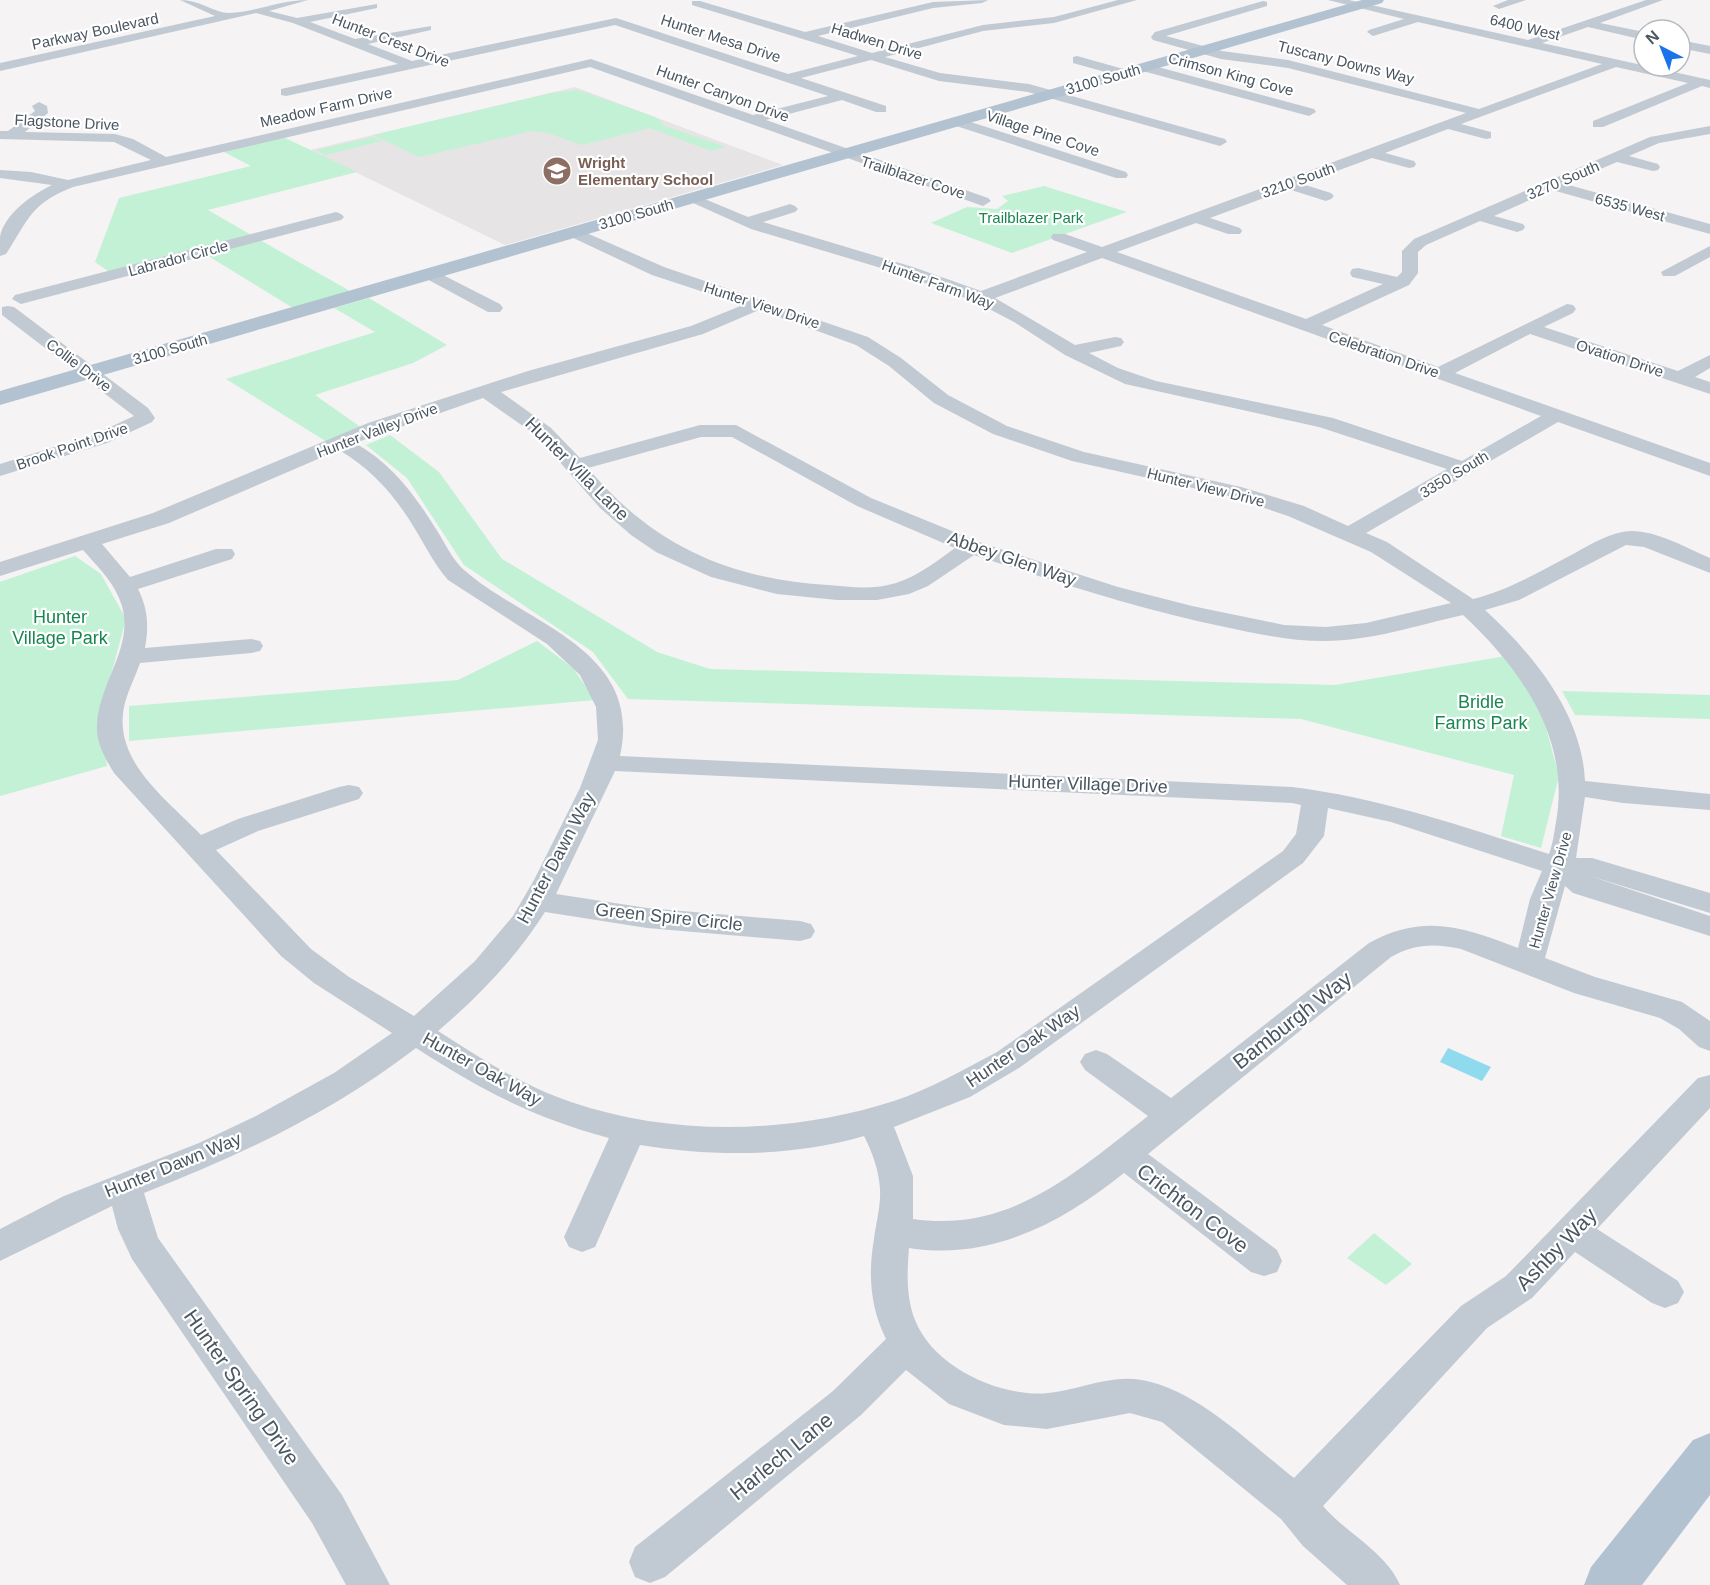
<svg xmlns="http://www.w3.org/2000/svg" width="1710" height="1585" font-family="Arial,sans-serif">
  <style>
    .education { fill: #e6e4e5 }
    .green { fill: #c3f1d5 }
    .water { fill: #90daee }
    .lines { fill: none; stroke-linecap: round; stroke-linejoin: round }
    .minor { fill: #c1cad2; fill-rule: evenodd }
    .major { fill: #b3c2d1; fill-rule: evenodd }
    .labels { text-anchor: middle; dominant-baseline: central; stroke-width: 4.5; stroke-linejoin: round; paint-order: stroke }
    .far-street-label { font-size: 15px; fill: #4a5661; stroke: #fff }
    .far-education-label { font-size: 15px; font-weight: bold; fill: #785e54; stroke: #fff; text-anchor: start }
    .far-park-label { font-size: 15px; fill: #17864f; stroke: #fff }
    .street-label { font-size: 18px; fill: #4a5661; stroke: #fff }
    .park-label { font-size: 18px; fill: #17864f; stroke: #fff }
    .near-street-label { font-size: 21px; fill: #4a5661; stroke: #fff }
  </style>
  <rect width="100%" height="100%" fill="#f5f3f3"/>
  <path class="education" d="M575,87L783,165L505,245L310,150Z"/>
  <path class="green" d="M578,90L655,117L662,122V125L726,147L711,151L650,128L582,145L548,133L532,131L419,157L373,135L551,93Z
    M283,137L357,172L208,210L253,236L111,273L95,262L119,198L251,166L222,151Z
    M372,137L382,141L325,155L316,150Z
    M1044,186L1127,212L1012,253L931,223L967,207L997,209L1008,201L1002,196Z
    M260,240L350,291L293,308L205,254Z
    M369,298L447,345L413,363L315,395L362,428L327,442L226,379L375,332L334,308Z
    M390,435L439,472L502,559L657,652L710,669L1335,685L1506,656L1542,713L1559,776L1541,848L1501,836L1514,775L1301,719L628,699L593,652L464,565L407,478L366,445Z
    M75,556L101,574L126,619L100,716L107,766L0,796V582Z
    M537,641L573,668L595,700L129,741V706L458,680Z
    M1562,691L1710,695V719L1575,715Z
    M1374,1233L1412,1264L1386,1285L1347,1258Z"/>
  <path class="water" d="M1448,1048L1491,1067L1482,1081L1440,1062Z"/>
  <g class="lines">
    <path class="minor" d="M180,0C200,0 215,13 229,13C253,13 279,0 308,0L269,11L297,18L377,4V8L310,22L355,39L431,26V30L368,44L412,61L616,18L788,74L858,56L692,5V1H700L805,32L933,2L988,0L982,3L933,8L818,36L872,53L983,25L1054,17L1118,0H1137L1054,23L983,31L885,57L940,73L1029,84L1225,139L1227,142L1220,146L1028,92L939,81L871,60L801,78L886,106V112H876L842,100L766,120L988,198L991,201L983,206L590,67L73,187C30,204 29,219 6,254L0,256C0,250 0,243 0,237C4,214 33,194 52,185L0,178V170L31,172L68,180L151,160L114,142L0,139V131H8L35,111L32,106L39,102L47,106L48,113L25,132L115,134L133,139L166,157L591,59L753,115L828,96L615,25L286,96L281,95V89L398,64L293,23L256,13L0,71V63L215,16Z
      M1328,0H1349L1528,40L1646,0H1663L1600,23L1644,32V40L1588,27L1542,43L1710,80V88L1702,86L1603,127H1593V121L1688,83L1616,67L1461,124L1491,132V138L1486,139L1448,129L1385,153L1414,161L1416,164L1414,167L1409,168L1372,158L1302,184L1331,193L1334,196L1331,199L1326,201L1288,189L1210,218L1240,228L1242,231L1240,234H1228L1196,223L1117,252L1306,319L1383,284L1352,277L1350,273L1352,269L1358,268L1397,277L1402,272V251L1414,239L1650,137L1710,126V134L1659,143L1629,156L1658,164L1660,167L1658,170L1653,171L1617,162L1565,184L1710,224V234L1552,190L1494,216L1523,224L1525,227L1523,230L1517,232L1480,221L1426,245L1418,252V273L1409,285L1322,325L1438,367L1567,304L1573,305L1576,309L1573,313L1544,327L1678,371L1710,355V368L1695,377L1710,382V394L1530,334L1455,373L1710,463V476L1558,422L1366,533L1387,542L1473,599C1510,590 1542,570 1575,553C1591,544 1611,532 1631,531C1658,531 1686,548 1710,558V573L1644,547L1626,545L1519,600L1485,610C1532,653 1582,713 1585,781L1710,794V810L1623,803L1585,797L1576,858H1592L1710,893V913L1590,876L1710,916V936L1573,893L1565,886L1545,958L1595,977L1682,1002L1710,1021V1051L1699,1047L1679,1029L1660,1018L1574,993L1461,949C1434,943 1414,944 1391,957L1148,1154L1277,1250L1282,1261L1277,1272L1264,1276L1251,1272L1124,1173C1062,1223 990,1261 909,1248C907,1272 906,1297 915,1320C933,1367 1001,1398 1048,1393C1079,1390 1110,1374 1142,1380C1198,1390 1250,1444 1294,1478L1461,1306L1506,1276L1698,1078L1710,1075V1108L1597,1229L1678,1281L1684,1292L1678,1303L1665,1308L1652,1303L1575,1252L1532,1298L1487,1328L1323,1506C1346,1533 1386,1552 1400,1585H1347L1303,1546L1281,1519L1162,1422L1130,1413L1047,1429L1004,1425L949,1404L906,1370L861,1415L665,1577L650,1583L635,1577L629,1562L635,1547L833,1391L886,1339C870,1307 868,1274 874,1239C876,1223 881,1206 880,1189C879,1170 872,1152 864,1136C792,1157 714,1157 640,1145L595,1247L582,1252L569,1247L564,1237L609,1138C532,1117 483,1091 416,1048C333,1112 241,1155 144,1193L158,1238L342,1495L390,1585H346L312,1523L132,1259L118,1229L112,1206L0,1261V1229L64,1196L199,1143L256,1116L334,1073L392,1033L314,983L281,956L114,773C105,758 96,743 97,726C98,681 139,643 119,598C111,579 96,565 83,550L0,576V562L153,513L368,423L528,371L691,326L743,305L652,275L567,235L565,232L567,229L573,227L664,267L868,337L901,358L948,395L1007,426L1084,452L1241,487L1304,506L1348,526L1447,469L1319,427L1125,384L1065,355L1014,322L976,302L901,274L751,229L682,198L685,195H695L748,217L790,204L795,206L798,209L795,212L763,222L913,267L981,291L1087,252L1053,240L1051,237L1053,234H1065L1102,247L1466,113L1288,68L1221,59L1153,40L1151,37L1155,32L1263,1L1267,2V6L1166,36L1222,51L1288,60L1479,109L1602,64L1418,22L1373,36L1367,32L1369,30L1404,19ZM1102,258L1541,416L1462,461L1333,418L1156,381L1118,368L1089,353L1121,346L1124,342L1121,338L1115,337L1075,345L995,298ZM759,310L856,345L889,366L934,403L993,434L1072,461L1229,496L1288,516L1371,552L1451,603L1366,623L1326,627L1284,625L1192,606L1118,587L979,542L871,498L736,425H700L580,458L551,428L501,392L703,334ZM483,398L537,436L600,508L631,535L656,552L711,577L777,594L837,600H877L909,594L928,586L974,555C1057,582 1139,609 1225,627C1258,634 1290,641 1324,641C1371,641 1418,625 1463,615C1521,669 1571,739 1556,822C1554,833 1553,844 1549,854C1464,827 1381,798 1292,787L620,756C644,649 525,624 464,570C452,559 445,543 436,529C415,495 391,463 355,443ZM701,437H732L857,506L955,548C937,561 918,576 896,583C874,590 850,587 828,585C729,579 652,545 588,468ZM339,450C372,469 396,497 415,529C426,547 434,564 448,580L547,644L580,675L596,707L598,740L580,788L534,880L513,916L475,961L414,1016L349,977L311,949L216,850L258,831L359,799L363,793L359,787L349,785L339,787L238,819L201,835C168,800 113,762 124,707C127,692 135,678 140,663L251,653L260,651L263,646L260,641L251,639L145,648C149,626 148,609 138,589L232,559L235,554L232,549H216L130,577L102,544L169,523ZM615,771L1292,803L1301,805L1296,834L1283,851L997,1052C963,1070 930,1089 894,1101C791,1134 674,1137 571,1102C523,1086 480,1058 438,1031C479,996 516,958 545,912L647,928L800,941L811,938L815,931L811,924L800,921L647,908L556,894ZM1328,808L1391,822L1542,871L1530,899L1518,948C1463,927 1424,913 1369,943L1171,1098L1107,1054L1096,1050L1085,1054L1080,1062L1085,1070L1148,1116C1076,1172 1011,1233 913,1219V1176L894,1127L970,1097L1019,1068L1303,863L1324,836Z
      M1508,0H1526L1499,9L1493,6Z
      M1680,40L1710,46V54L1680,48Z
      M1077,56L1127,70L1129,73L1123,77L1073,63V57Z
      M1143,63L1314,109L1316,112L1309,116L1139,70L1137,67Z
      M955,117L1126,172L1128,175L1126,178H1116L950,124L948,121Z
      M336,212L341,214L344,217L341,220L21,304L12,299L15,295Z
      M1710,246V257L1675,276H1663L1661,272Z
      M431,269L500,304L503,308L500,312H488L425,278L423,274L425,270Z
      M8,306L14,307L148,408L155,418L152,422L107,443L0,476V464L93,435L134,416L2,315V307Z"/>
    <path class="major" d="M1362,0H1384L1382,3L0,405V391Z
      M1710,1433V1495L1642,1585H1584L1591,1567L1693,1440Z"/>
  </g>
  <defs>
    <g id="school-disc" transform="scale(1.5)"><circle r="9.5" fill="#8d6e63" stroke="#fff"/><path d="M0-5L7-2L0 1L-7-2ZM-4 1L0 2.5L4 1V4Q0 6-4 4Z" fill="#fff"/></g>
  </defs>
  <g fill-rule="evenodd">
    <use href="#school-disc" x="557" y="171"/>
  </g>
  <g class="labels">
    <g class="far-street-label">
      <text transform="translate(1525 27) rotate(13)">6400 West</text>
      <text transform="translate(95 31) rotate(-12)">Parkway Boulevard</text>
      <text transform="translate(721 38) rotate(18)">Hunter Mesa Drive</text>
      <text transform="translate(391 40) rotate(21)">Hunter Crest Drive</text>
      <text transform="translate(877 41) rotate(17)">Hadwen Drive</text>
      <text transform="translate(1346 62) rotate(14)">Tuscany Downs Way</text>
      <text transform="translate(1231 74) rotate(15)">Crimson King Cove</text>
      <text transform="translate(1103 79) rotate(-16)">3100 South</text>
      <text transform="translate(723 93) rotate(20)">Hunter Canyon Drive</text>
      <text transform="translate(326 107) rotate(-13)">Meadow Farm Drive</text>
      <text transform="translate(67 122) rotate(3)">Flagstone Drive</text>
      <text transform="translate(1043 133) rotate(18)">Village Pine Cove</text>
      <text transform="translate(913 177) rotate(18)">Trailblazer Cove</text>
      <text transform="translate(1298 180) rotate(-20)">3210 South</text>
      <text transform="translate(1563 180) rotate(-23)">3270 South</text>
      <text transform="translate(1630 207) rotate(15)">6535 West</text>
      <text transform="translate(636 214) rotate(-16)">3100 South</text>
      <text transform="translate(178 258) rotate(-15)">Labrador Circle</text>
      <text transform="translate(938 284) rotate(20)">Hunter Farm Way</text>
      <text transform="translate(762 305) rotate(18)">Hunter View Drive</text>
      <text transform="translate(170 349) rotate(-16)">3100 South</text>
      <text transform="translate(1384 354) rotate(19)">Celebration Drive</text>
      <text transform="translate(1620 358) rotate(18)">Ovation Drive</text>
      <text transform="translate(79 365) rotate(37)">Collie Drive</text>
      <text transform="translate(377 430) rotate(-21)">Hunter Valley Drive</text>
      <text transform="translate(72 446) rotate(-19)">Brook Point Drive</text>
      <text transform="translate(1454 474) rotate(-31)">3350 South</text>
      <text transform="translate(1206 487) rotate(14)">Hunter View Drive</text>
      <text transform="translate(1550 890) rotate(-74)">Hunter View Drive</text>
    </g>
    <g class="far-education-label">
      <text x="578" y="162">Wright<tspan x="578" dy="17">Elementary School</tspan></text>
    </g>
    <g class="far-park-label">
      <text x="1031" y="217">Trailblazer Park</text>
    </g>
    <g class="street-label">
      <text transform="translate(577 469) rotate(45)">Hunter Villa Lane</text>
      <text transform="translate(1012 559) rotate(19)">Abbey Glen Way</text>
      <text transform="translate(1088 784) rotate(2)">Hunter Village Drive</text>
      <text transform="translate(556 858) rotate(-62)">Hunter Dawn Way</text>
      <text transform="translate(669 917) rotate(6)">Green Spire Circle</text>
      <text transform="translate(1023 1046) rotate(-34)">Hunter Oak Way</text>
      <text transform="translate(482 1069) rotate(29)">Hunter Oak Way</text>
      <text transform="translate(173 1165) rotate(-22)">Hunter Dawn Way</text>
    </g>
    <g class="park-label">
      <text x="60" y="617">Hunter<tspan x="60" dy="21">Village Park</tspan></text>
      <text x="1481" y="702">Bridle<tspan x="1481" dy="21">Farms Park</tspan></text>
    </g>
    <g class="near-street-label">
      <text transform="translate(1292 1020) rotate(-38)">Bamburgh Way</text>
      <text transform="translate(1193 1208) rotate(37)">Crichton Cove</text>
      <text transform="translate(1556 1249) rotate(-46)">Ashby Way</text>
      <text transform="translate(242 1387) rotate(55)">Hunter Spring Drive</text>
      <text transform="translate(781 1456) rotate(-39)">Harlech Lane</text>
    </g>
  </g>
  <g transform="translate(1662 48) rotate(318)"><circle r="28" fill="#ffffff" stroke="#b7bbc0" stroke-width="1.5"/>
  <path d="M0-4.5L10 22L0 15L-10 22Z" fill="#1a73e8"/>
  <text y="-9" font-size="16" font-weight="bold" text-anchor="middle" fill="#4a5661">N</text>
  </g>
</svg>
